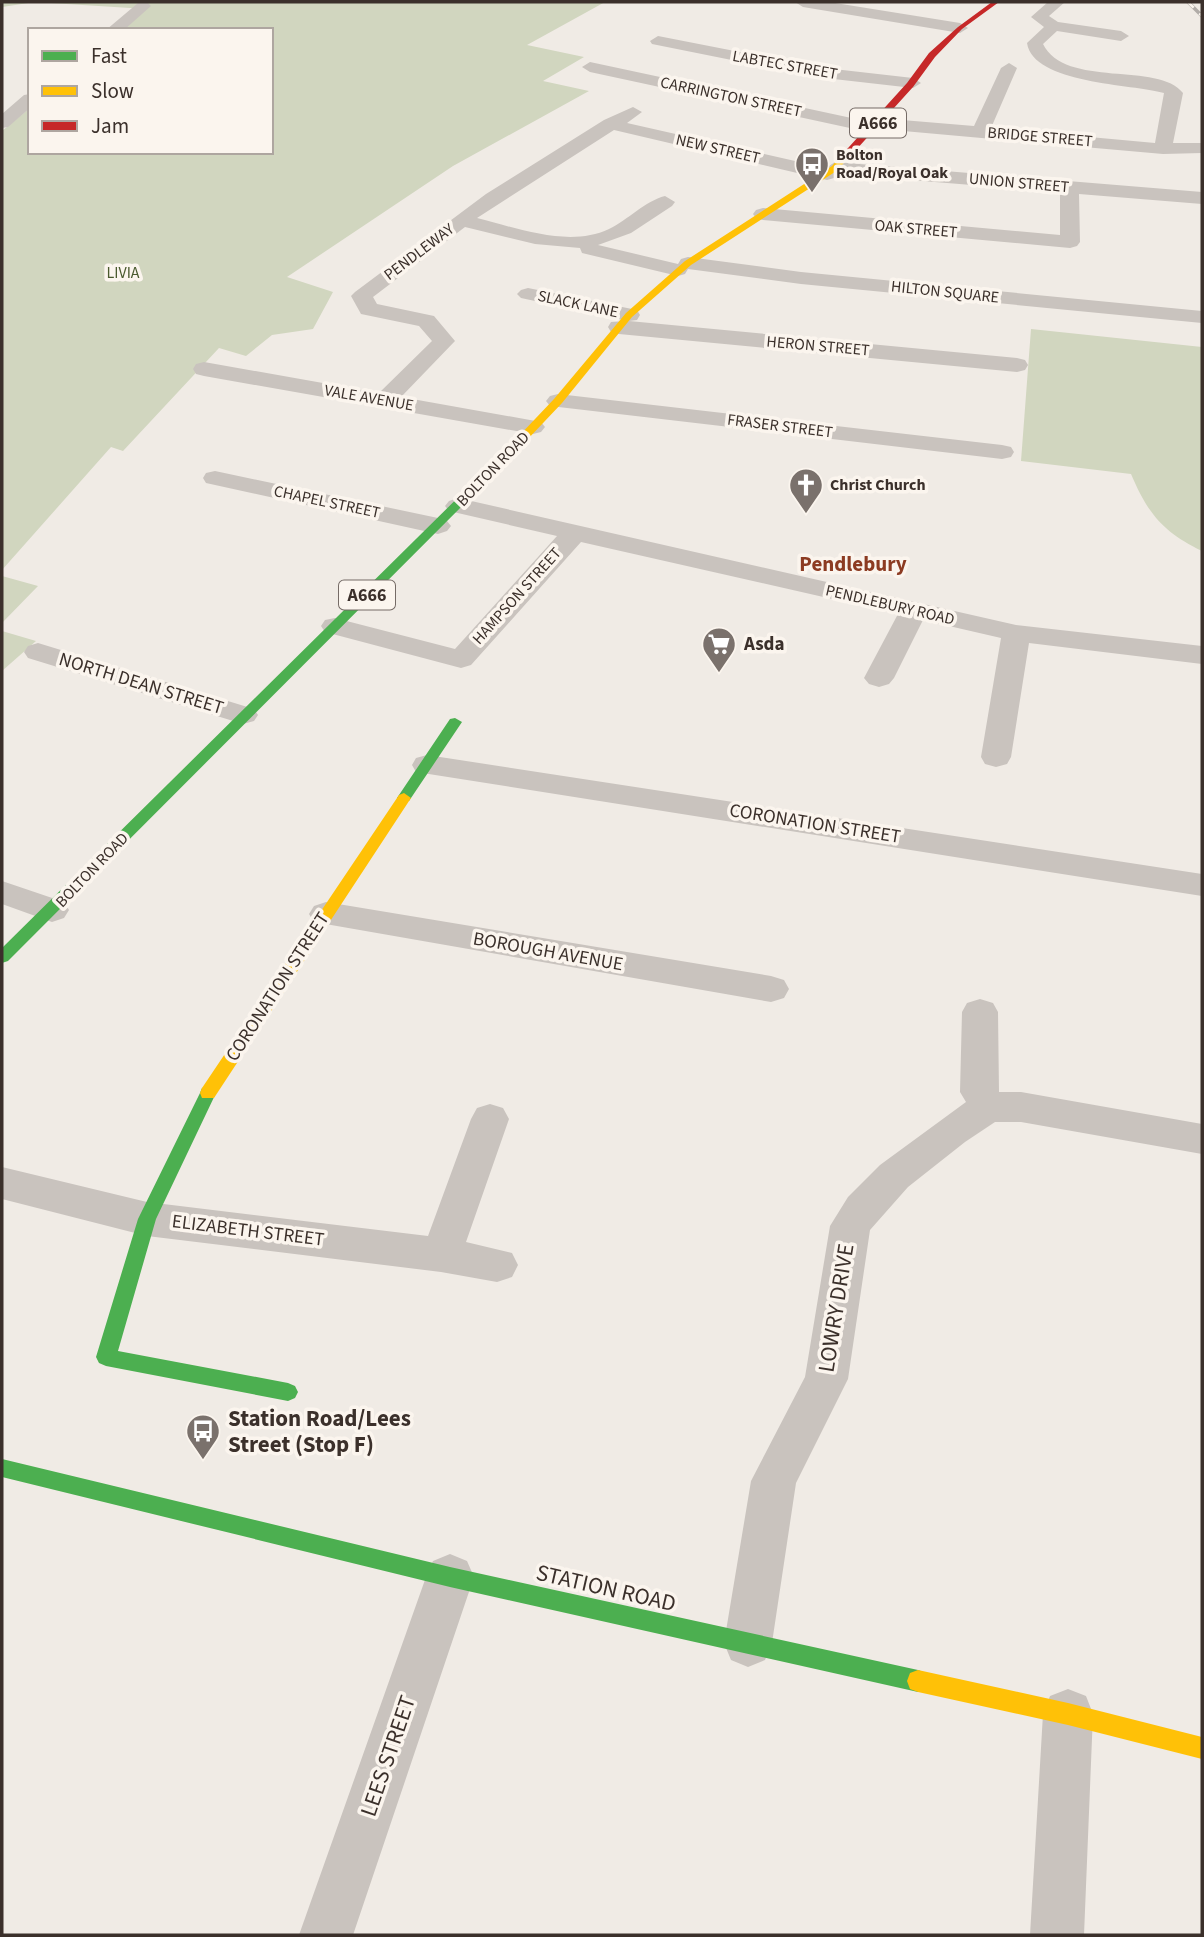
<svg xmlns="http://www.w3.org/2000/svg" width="1204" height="1937" font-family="'Source Sans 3',sans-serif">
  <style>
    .green { fill: #d1d6bf }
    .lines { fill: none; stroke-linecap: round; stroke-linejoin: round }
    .street { fill: #c9c3be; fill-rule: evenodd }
    .fast { fill: #4caf50; fill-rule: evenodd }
    .slow { fill: #ffc107; fill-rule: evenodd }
    .jam { fill: #c62828; fill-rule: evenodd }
    .rail-casing { stroke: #b1aca8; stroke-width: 3.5 }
    .rail { stroke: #fbf5ee; stroke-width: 2.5; stroke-dasharray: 8; stroke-linecap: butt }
    .labels { text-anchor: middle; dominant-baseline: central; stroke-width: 7; stroke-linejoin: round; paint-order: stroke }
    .far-street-label { font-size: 16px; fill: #3b302b; stroke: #fbf5ee }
    .far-poi-label { font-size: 16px; font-weight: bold; fill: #3b302b; stroke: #fbf5ee; text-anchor: start }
    .far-park-label { font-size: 16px; fill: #4a5a2e; stroke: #fbf5ee }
    .shield { fill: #fbf5ee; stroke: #756b66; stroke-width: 2 }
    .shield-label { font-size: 18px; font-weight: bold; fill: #3b302b }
    .poi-label { font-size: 19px; font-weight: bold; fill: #3b302b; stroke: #fbf5ee; text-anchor: start }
    .street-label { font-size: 19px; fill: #3b302b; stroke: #fbf5ee }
    .far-district-label { font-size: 21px; font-weight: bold; fill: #8c3b22; stroke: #fbf5ee }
    .near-street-label { font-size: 23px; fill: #3b302b; stroke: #fbf5ee }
    .near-poi-label { font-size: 23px; font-weight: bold; fill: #3b302b; stroke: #fbf5ee; text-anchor: start }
  </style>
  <rect width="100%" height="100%" fill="#f0ebe5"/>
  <path class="green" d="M2,2H605L527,45L584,57L543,81L589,91L453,166L287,277L333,292L313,329L272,335L246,356L219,348L123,451L111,447L2,570V131L30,108V152H271V30H123L146,9L35,2L2,7Z
    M1031,329L1202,347V551C1163,532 1148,514 1131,474L1021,461Z
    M2,576L38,586L2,623Z
    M2,631L36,641L2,671Z"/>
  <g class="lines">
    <path class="street" d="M795,2H829L960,23L968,28L960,33L803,7Z
      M1048,2H1065L1049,16L1058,22L1121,31L1129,36L1121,41L1057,31L1043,44C1065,89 1159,61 1183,93L1173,143H1202V153L1163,154L881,129L873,133L590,72L582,67L590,62L870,122L878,118L974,126L1001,68L1009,63L1017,68L991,128L1155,143L1164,93C1133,84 1033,84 1027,43L1044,27L1031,17Z
      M138,3H148L151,6L124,30H106Z
      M658,36L816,67L913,78L921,83L913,88L816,77L652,44L650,41Z
      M30,94V108L8,127L2,128V114L24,95Z
      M633,107L642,112L627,123L826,168L835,162L1202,192V204L1079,194L1080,242L1077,246L1070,248L763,220L756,218L753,214L756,210L763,208L1060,235V192L836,174L834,178L827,180L614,130L477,218C517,228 569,248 609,229C628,220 645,201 665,196L675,202L672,206L631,233L598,245L678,264L681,259L688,257L801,272L1202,311V323L801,284L688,269L685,274L678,276L582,253L580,248L535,244L465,227L373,297L377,304L434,316L455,341L401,397L541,422L545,427L541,432L533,434L204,376L196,374L193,369L196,364L204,362L379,393L432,341L419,326L361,314L351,296L355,292L486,194L604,120Z
      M528,288L637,310L640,315L637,320L629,321L1017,358L1025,360L1028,365L1025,370L1017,372L619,334L611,332L608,327L611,322L628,321L521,298L517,294L521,290Z
      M558,394L1002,445L1011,447L1014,452L1011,457L1002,459L550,406L546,401L550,396Z
      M215,471L438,518L447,521L451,526L447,531L438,534L206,483L203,478L206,473Z
      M458,498L1016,625L1202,646V664L1029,643L1011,757L1007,764L996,767L985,764L981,757L1001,638L923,620L894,678L889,684L879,687L869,684L864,678L898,614L581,542L471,665L461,668L325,632L321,626L325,620L335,618L455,649L557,536L449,511L445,506L449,501Z
      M38,643L254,709L258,715L254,721L243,724L28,658L24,652L28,646Z
      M427,755L1202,874V896L416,772L412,765L416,758Z
      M2,881L64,902L69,910L64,918L52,922L2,904Z
      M326,902L771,976L784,980L789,989L784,998L771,1002L314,922L309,914L314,906Z
      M980,999L993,1003L998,1012L999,1092H1021L1202,1124V1154L1021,1122H995L965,1142L908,1187L870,1230L848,1379L796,1483L772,1643L765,1660L748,1667L731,1660L724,1643L751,1481L805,1377L830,1226L848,1197L880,1165L966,1102L960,1092L962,1012L967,1003Z
      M490,1104L503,1108L509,1119L466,1242L512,1253L518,1265L512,1277L497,1282L441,1272L147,1236L2,1199V1167L147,1202L428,1236L471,1119L477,1108Z
      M450,1554L467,1561L474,1577L353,1935H299L426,1577L433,1561Z
      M1068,1689L1086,1696L1093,1714L1084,1935H1030L1043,1714L1050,1696Z"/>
    <path class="fast" d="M499,457L509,459L8,961L2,963V948Z
      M455,718L462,722L409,801H399L397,798L399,795L450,719Z
      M208,1086L214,1088L216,1093L156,1219L118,1351L288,1383L295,1386L298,1392L295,1398L288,1401L106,1366L99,1363L96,1357L138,1219L200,1093L202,1088Z
      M2,1459L450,1567L918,1670L926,1673L929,1681L926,1689L918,1692L450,1587L2,1477Z"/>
    <path class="slow" d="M839,158L846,160L838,170L691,265L632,317L562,403L507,461H499V457L554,399L626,313L685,261L832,166Z
      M404,793L411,798L214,1098H202L200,1093L202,1088L399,795Z
      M918,1670L1068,1703L1202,1737V1759L1068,1725L918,1692L910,1689L907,1681L910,1673Z"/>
    <path class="jam" d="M992,2H999L962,29L935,57L913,87L845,162H839V158L907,83L929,53L958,27Z"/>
    <g class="rail-casing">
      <path id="rail" d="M1188,2L1202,16"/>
    </g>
    <use href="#rail" class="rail"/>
  </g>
  <defs>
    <g id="bus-pin" transform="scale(1.75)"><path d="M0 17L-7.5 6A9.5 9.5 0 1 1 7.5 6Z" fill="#7a716c" stroke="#fbf5ee"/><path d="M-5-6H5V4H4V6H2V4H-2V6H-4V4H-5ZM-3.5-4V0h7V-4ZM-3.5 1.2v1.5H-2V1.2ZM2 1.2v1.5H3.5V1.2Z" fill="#fff"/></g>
    <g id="church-pin" transform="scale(1.75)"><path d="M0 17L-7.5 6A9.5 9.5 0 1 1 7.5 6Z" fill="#7a716c" stroke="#fbf5ee"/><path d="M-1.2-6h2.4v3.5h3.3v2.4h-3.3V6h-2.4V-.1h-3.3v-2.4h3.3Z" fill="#fff"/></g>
    <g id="supermarket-pin" transform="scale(1.75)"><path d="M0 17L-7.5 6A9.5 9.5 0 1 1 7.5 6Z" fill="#7a716c" stroke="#fbf5ee"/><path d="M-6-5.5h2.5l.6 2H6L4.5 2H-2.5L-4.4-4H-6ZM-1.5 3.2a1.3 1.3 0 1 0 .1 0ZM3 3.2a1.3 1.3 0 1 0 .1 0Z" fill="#fff"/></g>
  </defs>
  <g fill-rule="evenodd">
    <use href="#bus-pin" x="812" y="164"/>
    <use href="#church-pin" x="806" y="485"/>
    <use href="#supermarket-pin" x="719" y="644"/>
    <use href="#bus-pin" x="203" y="1431"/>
  </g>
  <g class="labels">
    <g class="far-street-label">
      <text transform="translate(785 65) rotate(10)">LABTEC STREET</text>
      <text transform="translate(731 97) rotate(12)">CARRINGTON STREET</text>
      <text transform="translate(1040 137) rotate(5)">BRIDGE STREET</text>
      <text transform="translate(718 149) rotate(13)">NEW STREET</text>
      <text transform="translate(1019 183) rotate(5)">UNION STREET</text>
      <text transform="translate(916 229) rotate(5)">OAK STREET</text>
      <text transform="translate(419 252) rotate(-37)">PENDLEWAY</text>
      <text transform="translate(945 292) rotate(6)">HILTON SQUARE</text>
      <text transform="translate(578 304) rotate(12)">SLACK LANE</text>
      <text transform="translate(818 346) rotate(5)">HERON STREET</text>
      <text transform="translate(369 398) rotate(10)">VALE AVENUE</text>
      <text transform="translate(780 426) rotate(7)">FRASER STREET</text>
      <text transform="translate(493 469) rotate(-46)">BOLTON ROAD</text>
      <text transform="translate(327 502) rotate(12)">CHAPEL STREET</text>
      <text transform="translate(517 596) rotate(-48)">HAMPSON STREET</text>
      <text transform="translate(890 605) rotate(13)">PENDLEBURY ROAD</text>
      <text transform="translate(92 870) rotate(-46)">BOLTON ROAD</text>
    </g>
    <g class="far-poi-label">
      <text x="836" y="155">Bolton<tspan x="836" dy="18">Road/Royal Oak</tspan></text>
      <text x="830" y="485">Christ Church</text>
    </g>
    <g class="far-park-label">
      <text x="123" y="273">LIVIA</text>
    </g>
    <g class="shield">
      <rect x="850" y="108.5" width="56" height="29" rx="5"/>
      <rect x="339" y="580.5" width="56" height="29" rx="5"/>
    </g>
    <g class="shield-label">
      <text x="878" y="123">A666</text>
      <text x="367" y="595">A666</text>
    </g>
    <g class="poi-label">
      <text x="744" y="644">Asda</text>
    </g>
    <g class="street-label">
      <text transform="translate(141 684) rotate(17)">NORTH DEAN STREET</text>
      <text transform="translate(815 824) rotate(9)">CORONATION STREET</text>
      <text transform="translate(548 952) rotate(10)">BOROUGH AVENUE</text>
      <text transform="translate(278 987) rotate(-57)">CORONATION STREET</text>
      <text transform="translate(248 1231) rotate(7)">ELIZABETH STREET</text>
    </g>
    <g class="far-district-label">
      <text x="853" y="564">Pendlebury</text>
    </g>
    <g class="near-street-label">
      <text transform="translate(836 1308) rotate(-81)">LOWRY DRIVE</text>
      <text transform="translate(606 1588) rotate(13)">STATION ROAD</text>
      <text transform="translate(388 1756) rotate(-71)">LEES STREET</text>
    </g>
    <g class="near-poi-label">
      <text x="228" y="1418">Station Road/Lees<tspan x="228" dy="26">Street (Stop F)</tspan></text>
    </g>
  </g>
  <rect width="1204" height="1937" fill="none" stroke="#3b302b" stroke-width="7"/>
  <rect x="28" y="28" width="245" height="126" fill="#fbf5ee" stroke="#aea6a0" stroke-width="2"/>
  <rect x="42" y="51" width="35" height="10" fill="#4caf50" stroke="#aea6a0" stroke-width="2"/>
  <text x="91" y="63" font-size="21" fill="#3b302b">Fast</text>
  <rect x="42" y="86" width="35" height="10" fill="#ffc107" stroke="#aea6a0" stroke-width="2"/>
  <text x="91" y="98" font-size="21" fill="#3b302b">Slow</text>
  <rect x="42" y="121" width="35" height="10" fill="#c62828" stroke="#aea6a0" stroke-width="2"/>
  <text x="91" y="133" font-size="21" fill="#3b302b">Jam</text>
</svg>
